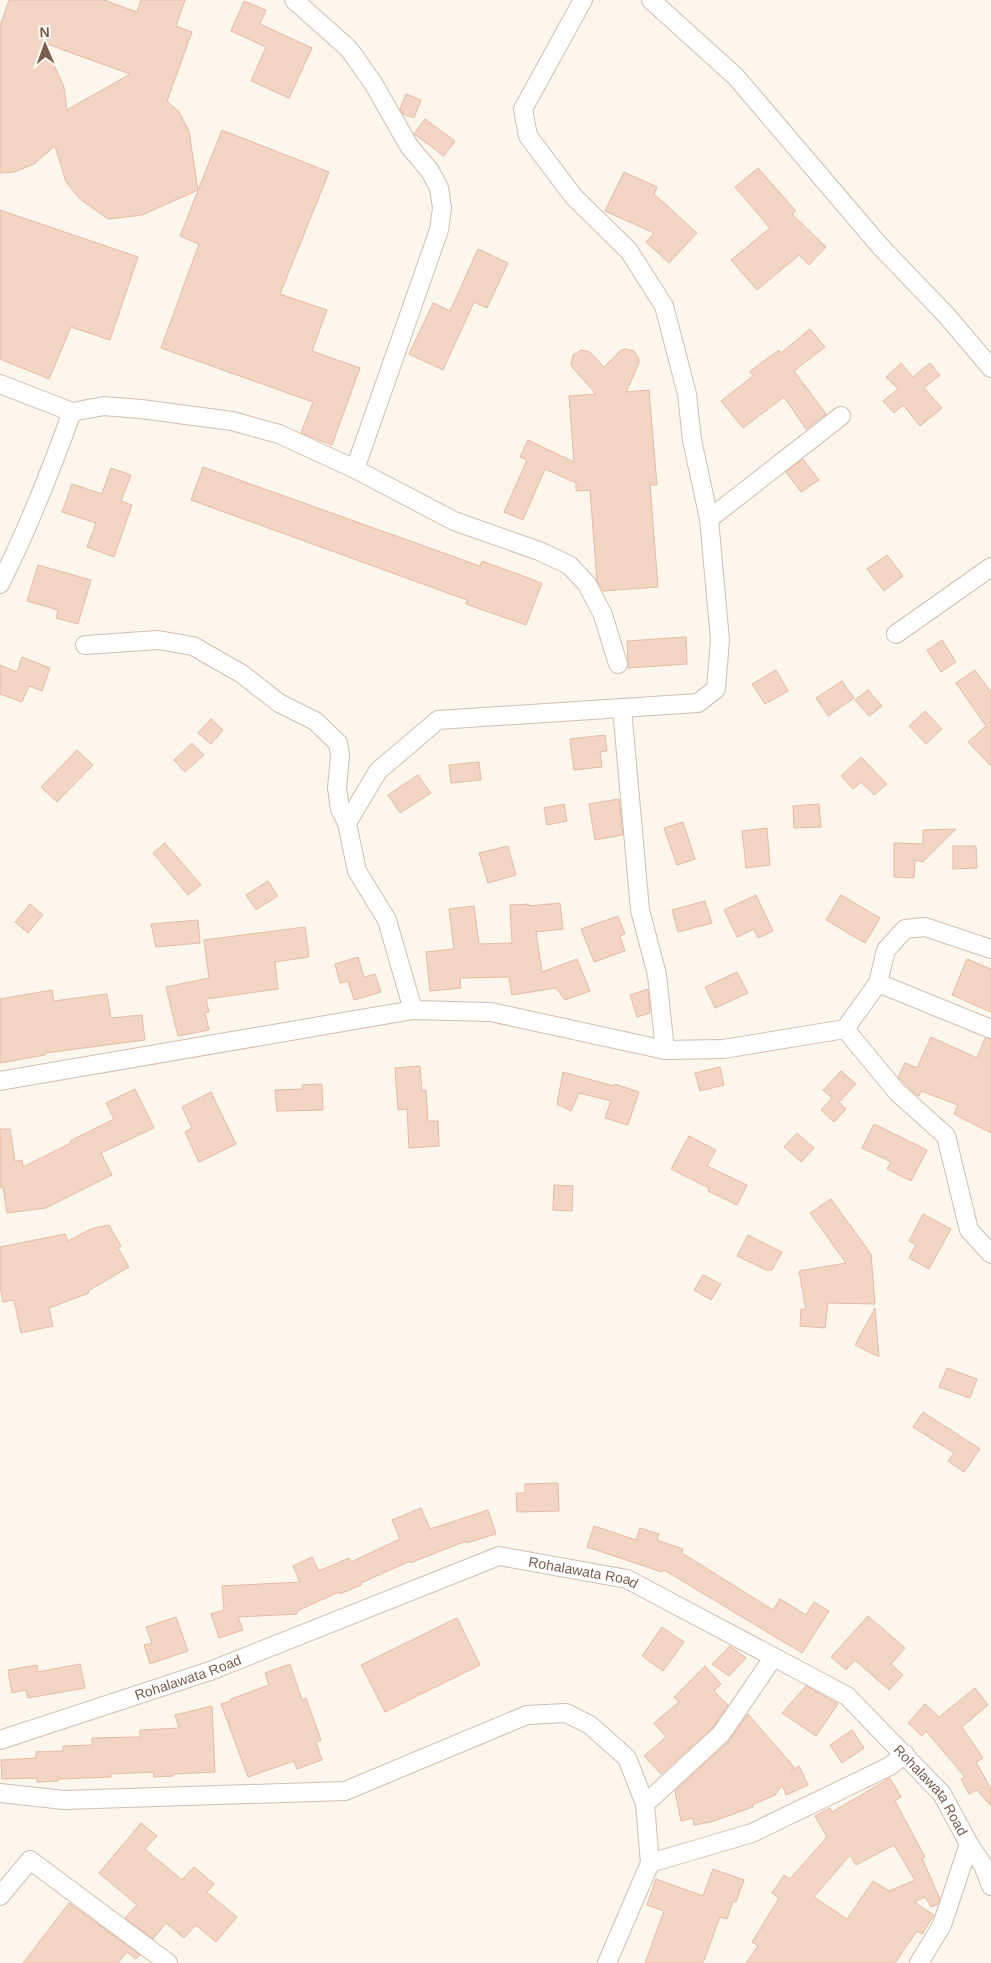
<svg xmlns="http://www.w3.org/2000/svg" width="991" height="1963" font-family="Arial,sans-serif">
  <style>
    .building { fill: #f3d5c3; stroke: #e6bba3; fill-rule: evenodd }
    .lines { fill: none; stroke-linecap: round; stroke-linejoin: round }
    .minor-casing { stroke: #d1beb0; stroke-width: 20 }
    .minor { stroke: #fff; stroke-width: 18 }
    .labels { text-anchor: middle; dominant-baseline: central; stroke-width: 4; stroke-linejoin: round; paint-order: stroke }
    .street-label { font-size: 14px; fill: #7a5c4d; stroke: #fffaf3 }
  </style>
  <rect width="100%" height="100%" fill="#fdf6ec"/>
  <path class="building" d="M9,0H104L137,12L141,0H185L176,26L192,32L167,101L179,112L189,131L198,190L142,215L108,219L80,199L66,182L55,146L34,164L14,172L0,173V26ZM44,43L130,74L67,110L64,87Z
    M244,1L266,10L260,24L312,48L289,98L251,81L266,47L231,31Z
    M406,94L421,100L414,118L403,114L400,109Z
    M425,119L455,141L444,156L414,134Z
    M222,130L329,172L280,294L327,310L312,351L360,368L332,445L301,433L313,402L161,348L199,244L180,236Z
    M758,168L796,211L792,214L826,247L809,265L799,255L757,290L731,260L770,228L735,187Z
    M624,172L657,187L654,194L697,233L669,263L646,242L654,233L605,211Z
    M0,210L138,257L110,340L71,327L49,379L0,359Z
    M478,249L508,263L487,308L474,302L443,370L409,354L433,303L450,311Z
    M810,329L825,347L794,371L826,414L806,429L784,397L743,428L721,401L753,376L750,371L779,350L781,353Z
    M625,349L634,351L639,359V363L626,392L649,390L657,485H650L658,587L603,591L597,581L590,490L576,491V483L545,469L523,520L504,512L527,460L520,457L528,440L574,462L569,396L596,394L573,368L571,364L573,355L581,350L590,352L604,367L621,350Z
    M901,363L913,377L930,363L940,375L924,388L942,408L920,426L903,405L894,413L883,401L898,389L886,377Z
    M803,459L819,480L801,492L786,472Z
    M203,467L480,566L482,561L542,583L526,625L466,604L467,600L191,500Z
    M111,468L131,475L121,501L132,505L114,557L87,547L96,523L62,512L72,484L102,494Z
    M887,555L903,576L884,591L867,569Z
    M38,565L91,580L78,624L56,618L58,610L27,601Z
    M686,637L687,664L628,668L627,641Z
    M942,640L956,662L941,672L927,650Z
    M22,657L50,668L42,691L29,686L22,702L0,694V665L17,672Z
    M776,670L788,691L765,704L752,684Z
    M975,670L991,692V766L968,742L986,726L956,683Z
    M842,681L854,698L828,716L816,698Z
    M868,690L882,706L869,716L855,700Z
    M925,711L942,729L926,744L909,726Z
    M211,719L223,730L211,744L198,733Z
    M605,735L607,751L600,752L602,767L574,770L570,739Z
    M192,743L204,755L185,772L174,760Z
    M77,750L93,765L57,802L41,787Z
    M861,757L887,784L874,795L861,782L853,789L841,776Z
    M479,762L481,780L451,783L449,765Z
    M418,775L431,793L400,813L388,795Z
    M619,799L623,835L595,840L589,804Z
    M564,804L567,821L547,825L544,808Z
    M819,804L821,827L794,828L793,806Z
    M683,822L695,859L677,865L664,828Z
    M767,828L770,865L746,868L742,831Z
    M956,829L923,862L915,860L914,878L894,877V843L923,844V830Z
    M165,843L201,885L188,895L153,853Z
    M508,846L516,875L488,883L479,853Z
    M953,846H976L977,868L953,869Z
    M268,881L278,896L256,910L246,895Z
    M756,895L773,931L758,938L754,929L737,937L724,910Z
    M841,895L880,918L865,943L826,920Z
    M705,901L712,923L678,932L672,910Z
    M560,903L563,929L536,932L542,972L577,959L590,991L565,1000L556,988L512,995L509,977L460,978L461,988L430,991L426,952L454,949L449,909L474,906L479,944L512,943L510,905L529,904V906Z
    M30,904L43,915L28,933L15,922Z
    M618,916L625,934L620,936L625,951L594,962L581,929Z
    M198,920L200,943L156,947L151,924Z
    M305,927L309,957L275,962L278,989L206,999L209,1012L205,1013L209,1030L178,1036L166,987L209,978L204,940Z
    M358,957L364,977L375,974L381,992L354,1000L348,981L340,983L335,964Z
    M967,959L991,969V1012L952,995Z
    M737,972L748,993L715,1008L705,987Z
    M648,989L650,1013L637,1017L630,995Z
    M52,990L54,1001L107,994L111,1018L142,1015L145,1040L45,1053V1055L0,1063V999Z
    M931,1037L977,1058L985,1038L991,1039V1133L954,1114L958,1105L921,1091L919,1096L915,1094L898,1077L905,1063L917,1068Z
    M420,1066L422,1091L426,1090L428,1121H438L439,1146L409,1148L407,1109L398,1110L395,1068Z
    M720,1067L724,1085L700,1091L695,1073Z
    M841,1071L856,1084L839,1102L846,1109L834,1122L821,1110L832,1098L823,1090Z
    M563,1072L614,1086L615,1084L639,1092L628,1125L605,1118L611,1101L579,1093L571,1111L557,1104Z
    M322,1084L323,1110L277,1111L275,1090L303,1089L302,1085Z
    M135,1089L154,1128L101,1153L112,1175L46,1208L7,1213L3,1187L0,1188V1129H10L15,1161L22,1160L23,1167L71,1143L70,1141L114,1119L106,1103Z
    M211,1092L236,1144L199,1162L185,1132L192,1128L182,1107Z
    M874,1124L927,1150L911,1181L887,1169L891,1162L862,1148Z
    M797,1133L814,1148L801,1162L784,1147Z
    M689,1136L716,1150L707,1166L747,1185L737,1205L708,1191L709,1188L671,1169Z
    M554,1185L573,1186L572,1211L553,1210Z
    M831,1199L871,1254L875,1304L828,1303L825,1328L800,1326L801,1309L806,1310L799,1271L846,1263L810,1213Z
    M923,1214L951,1229L929,1269L909,1258L916,1245L909,1241Z
    M109,1225L121,1246L118,1248L129,1267L88,1291L89,1293L49,1308L53,1326L21,1333L14,1300L3,1302L0,1286V1247L65,1234L68,1241L93,1228Z
    M748,1235L782,1252L772,1270H766L737,1256Z
    M703,1275L721,1284L711,1300L694,1290Z
    M875,1308L879,1357L855,1345Z
    M947,1368L977,1379L970,1398L939,1387Z
    M923,1412L980,1449L964,1472L948,1461L954,1453L913,1427Z
    M558,1483L559,1511L517,1512L516,1493H525V1484Z
    M421,1508L430,1529L488,1510L496,1534L466,1543V1541L410,1563V1561L361,1583V1585L340,1594L339,1592L297,1611V1614L238,1617L243,1630L219,1638L211,1614L224,1610L222,1586L300,1582L293,1566L312,1557L319,1571L349,1558L351,1562L400,1539L392,1520Z
    M594,1526L636,1540L640,1528L659,1534L657,1540L683,1549L682,1553L773,1610L780,1599L806,1615L814,1602L829,1611L802,1653L664,1570L662,1572L587,1547Z
    M868,1616L905,1648L891,1664L903,1675L889,1690L855,1660L846,1670L831,1657Z
    M176,1617L188,1651L150,1664L144,1645L152,1643L146,1627Z
    M457,1618L480,1665L385,1712L361,1665Z
    M662,1627L684,1642L663,1671L642,1656Z
    M730,1646L746,1658L729,1676L712,1664Z
    M80,1664L85,1688L28,1698L26,1690L12,1693L8,1670L37,1665L38,1672Z
    M290,1664L302,1700L306,1698L321,1740L316,1742L322,1760L297,1769L294,1761L248,1777L221,1704L231,1701V1699L269,1685L265,1673Z
    M705,1666L721,1684L714,1691L728,1705L713,1727L661,1774L644,1756L666,1737L654,1723L679,1702L674,1697Z
    M806,1686L838,1704L816,1736L782,1713Z
    M975,1688L988,1705L962,1727L983,1758L976,1762L991,1789V1806L977,1790L969,1794L961,1779L965,1777L926,1731L922,1736L908,1723L925,1704L939,1717Z
    M212,1706L215,1772L173,1774V1776L154,1777V1772L111,1774V1777L58,1779V1781L37,1782V1778L2,1779L1,1760L36,1758V1752L63,1751V1746L92,1745V1738L140,1737V1730L179,1728L175,1715Z
    M748,1714L794,1767L791,1771L799,1766L808,1785L786,1795L782,1785L775,1795L752,1805L753,1807L711,1822L694,1825L693,1818L681,1821L675,1791L728,1742Z
    M852,1730L864,1748L842,1763L830,1745Z
    M890,1778L901,1797L895,1801L925,1857L922,1858L940,1899L938,1904L931,1907L925,1897L914,1902L934,1915L922,1934L917,1931L895,1963H746L758,1946L752,1942L779,1898L772,1893L784,1875L790,1879L827,1837L815,1816L830,1808L832,1812ZM894,1845L915,1880L889,1891L873,1881L847,1919L814,1897L850,1855L856,1865Z
    M141,1823L157,1836L145,1849L182,1880L194,1867L214,1884L207,1892L237,1917L216,1942L196,1925L184,1938L166,1923L153,1939L125,1918L137,1905L99,1873Z
    M713,1869L744,1880L736,1902L733,1901L727,1919L720,1917L703,1963H645L664,1911L647,1905L656,1879L703,1896Z
    M69,1903L140,1955L136,1959L127,1952L118,1963H23Z"/>
  <g class="lines">
    <g class="minor-casing">
      <g id="minor">
        <path d="M294,0L349,49L373,83L409,146L430,171L439,188L442,208L439,230L355,469"/>
        <path d="M651,0L736,77L880,246L947,316L991,368"/>
        <path d="M0,384L72,412L104,406L141,409L232,421L279,434L355,469L454,521L539,551L569,565L587,584L603,615L618,664"/>
        <path d="M709,519L841,416"/>
        <path d="M0,584C28,529 51,470 72,412"/>
        <path d="M896,634L991,567"/>
        <path d="M85,645L158,640L193,646L242,674L279,703L315,721L338,743L340,756L337,788L340,809L347,823L357,871L387,920L413,1010"/>
        <path d="M622,708L640,910L657,975L665,1050"/>
        <path d="M347,823L378,771L438,720L698,703L716,689L720,640L709,519L692,440L687,394L664,306L629,251L574,197L528,136L523,109L583,0"/>
        <path d="M991,949L925,927L905,929L886,950L878,983L991,1029"/>
        <path d="M845,1029L878,983"/>
        <path d="M0,1081L413,1010L491,1012L665,1050L723,1049L845,1029L897,1092L946,1136L969,1230L991,1254"/>
        <path id="s1" d="M0,1740L210,1671L499,1556L627,1579L847,1696L942,1794L969,1844L942,1925L919,1963"/>
        <path d="M0,1793L64,1800L345,1791L527,1715L566,1713L590,1725L627,1758L645,1804L650,1863L607,1963"/>
        <path d="M645,1804L721,1734L773,1658"/>
        <path d="M969,1844L983,1865L991,1886"/>
        <path d="M650,1863L752,1833L890,1766L905,1754"/>
        <path d="M0,1896L30,1860L168,1963"/>
      </g>
    </g>
    <use href="#minor" class="minor"/>
  </g>
  <g class="labels">
    <g class="street-label">
      <text stroke="none"><textPath href="#s1" startOffset="618">Rohalawata Road</textPath></text>
      <text stroke="none"><textPath href="#s1" startOffset="198">Rohalawata Road</textPath></text>
      <text stroke="none"><textPath href="#s1" startOffset="1038">Rohalawata Road</textPath></text>
    </g>
  </g>
  <g transform="translate(45 45) rotate(358)" stroke="#fffaf3" stroke-width="4" paint-order="stroke">
  <path d="M0-4L9 19L0 12L-9 19Z" fill="#7a5c4d"/>
  <text y="-8" font-size="14" font-weight="bold" text-anchor="middle" fill="#7a5c4d">N</text>
  </g>
</svg>
